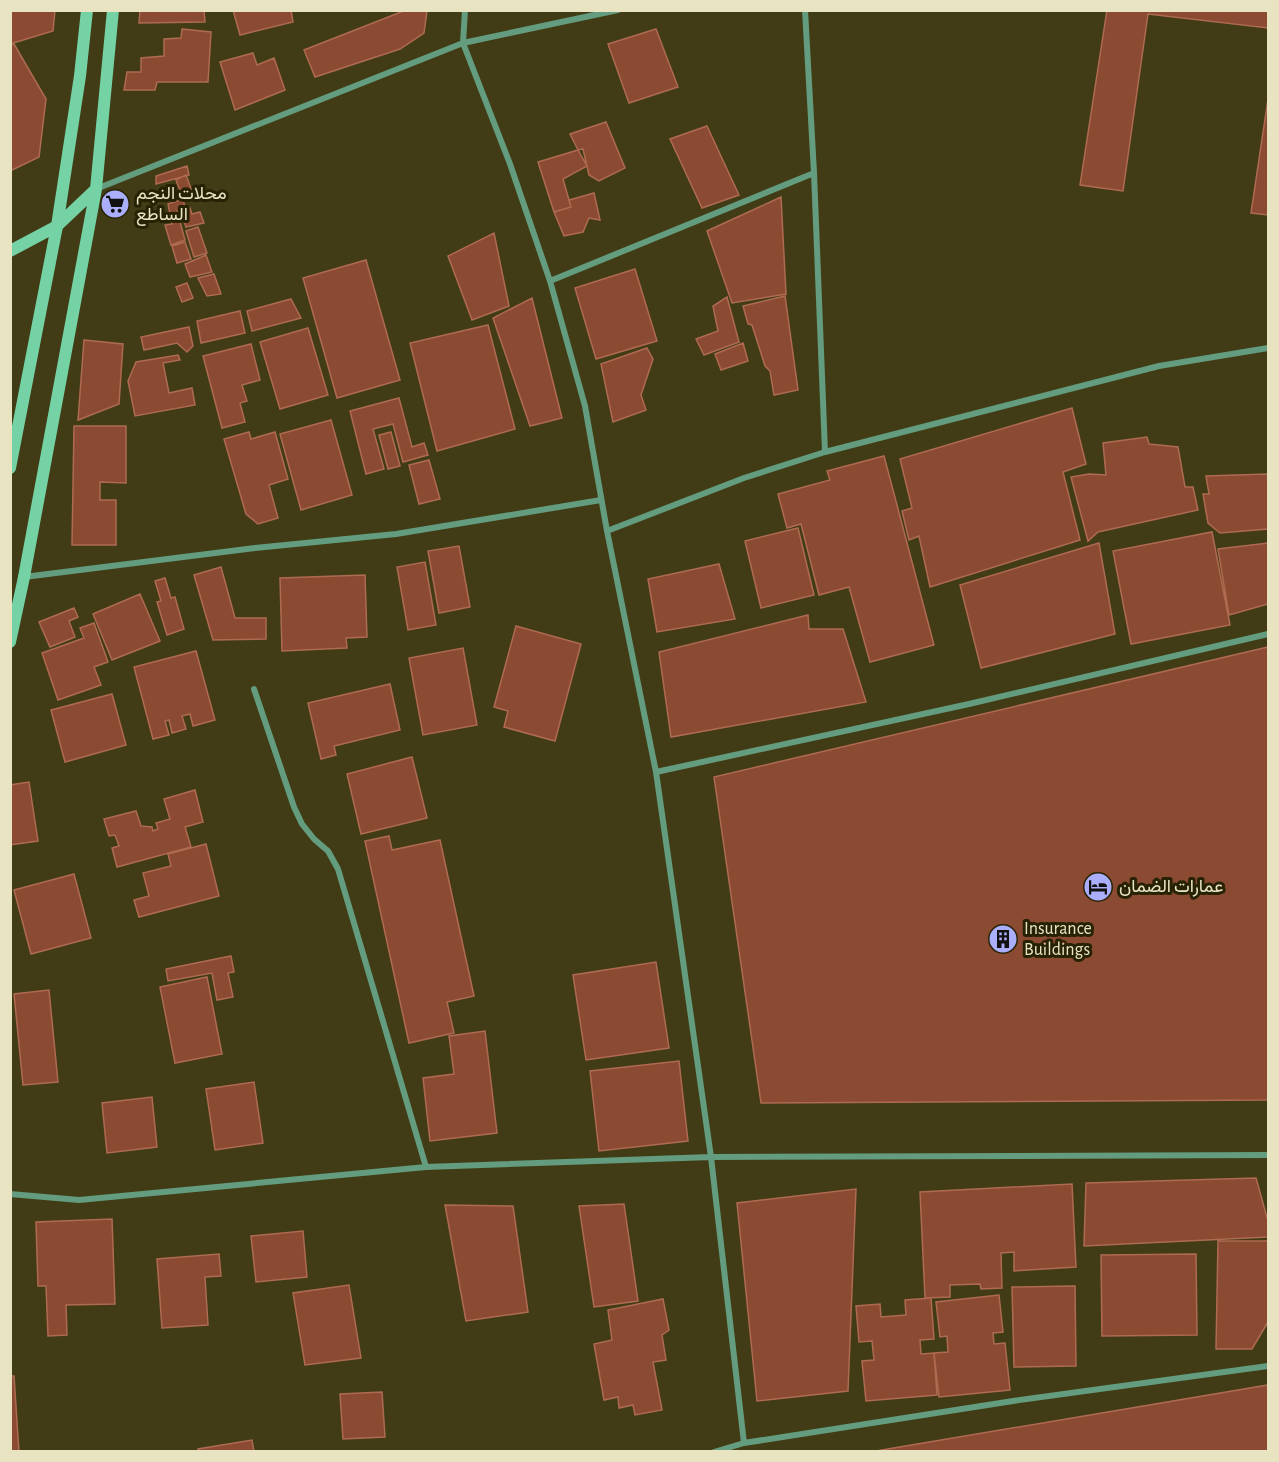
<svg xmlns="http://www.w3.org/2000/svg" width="1279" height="1462" font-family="'Alegreya Sans',Vazirmatn,sans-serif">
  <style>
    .building { fill: #8b4a32; stroke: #af6b52; stroke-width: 1.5 }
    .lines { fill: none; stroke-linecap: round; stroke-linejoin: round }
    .street { stroke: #639c7e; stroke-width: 6 }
    .secondary { stroke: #74d2a4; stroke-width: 12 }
    .labels { text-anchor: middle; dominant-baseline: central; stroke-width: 6; stroke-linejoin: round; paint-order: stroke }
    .poi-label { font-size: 18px; fill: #e8e3c0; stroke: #272204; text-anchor: start }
  </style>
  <rect width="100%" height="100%" fill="#413c15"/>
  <path class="building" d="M10,10H55L53,31L10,44Z
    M140,10H204L205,22L139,23Z
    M233,10H291L293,22L240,35Z
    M406,10L427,11L424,33L400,49L315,77L304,50Z
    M1107,10H1268V28L1148,14L1123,191L1080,185Z
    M182,29L211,32L208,82H157L155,90H124L127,72H141V58L164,56V39L181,38Z
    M656,29L678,87L629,103L608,44Z
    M14,44L46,99L39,157L10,171V46Z
    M253,53L257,65L274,58L285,90L235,110L220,62Z
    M1268,99V215L1251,213Z
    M606,122L625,168L599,181L589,175L583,149L578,150L570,134Z
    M707,126L739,195L702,208L670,139Z
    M578,150L587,166L563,179L571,207L554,212L538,162Z
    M187,166L189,175L156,184V176Z
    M186,175L193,194L183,198L176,180Z
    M594,193L600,220L589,218L583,232L564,236L554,212L571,207L569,200Z
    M781,197L786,294L732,303L707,231Z
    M183,199L185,208L177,211L185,240L171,245L165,225L172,224L168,204Z
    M190,208L192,214L200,212L204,223L186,227L181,211Z
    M198,227L207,253L194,257L186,231Z
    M494,233L509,306L472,320L448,256Z
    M185,242L191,259L177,263L172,246Z
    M206,255L212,272L190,277L185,264Z
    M366,260L400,380L337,398L303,278Z
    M635,269L657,341L596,359L575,288Z
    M214,274L221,294L207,296L198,278Z
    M187,283L193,298L182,302L176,287Z
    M785,296L798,390L774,395L770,371L765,366L752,325L748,324L743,306Z
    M727,297L739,342L704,355L696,339L718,331L713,306Z
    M532,298L562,418L530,426L493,318Z
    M291,299L301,318L252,331L247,311Z
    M240,311L245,333L201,343L197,321Z
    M488,325L515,429L437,451L410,343Z
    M189,327L193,346L187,352L177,343L144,350L141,337Z
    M308,328L328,395L280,409L260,342Z
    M84,340L123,344L119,404L78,420Z
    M743,343L748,361L721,370L715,354Z
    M251,344L260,380L242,385L247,401L240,403L245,422L222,428L203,356Z
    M647,348L653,359L641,395L646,410L613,422L601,364Z
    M178,355L180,360L163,363L169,393L192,388L195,405L135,416L128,381L136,362Z
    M399,398L412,447L424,443L428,455L403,462L393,424L373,429L384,469L366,474L350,411Z
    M1072,408L1086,464L1063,472L1080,540L930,587L919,536L909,540L902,511L912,508L900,459Z
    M331,420L352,495L301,510L280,434Z
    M74,426H126V483L100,482V500H116V545H72Z
    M249,432L251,439L275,432L288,479L269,485L278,518L258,524L246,514L224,439Z
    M391,432L400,466L388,469L379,435Z
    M1147,437L1149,444L1178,447L1185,487H1193L1198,510L1098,532L1088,541L1071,477L1089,474L1106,475L1103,443Z
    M884,456L934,645L870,662L849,587L819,595L801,524L787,528L778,494L830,480L827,471Z
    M429,460L440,499L419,504L409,465Z
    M1268,474V529L1220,533L1208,523L1203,494H1209L1206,476Z
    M798,528L814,595L761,608L745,541Z
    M1212,532L1230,625L1131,644L1113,551Z
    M1099,543L1115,634L981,668L960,585Z
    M1268,543V604L1229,615L1218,549Z
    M459,546L470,607L439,613L428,551Z
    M425,562L436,625L408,630L397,567Z
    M719,564L735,619L657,632L648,579Z
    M221,567L235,618H266V639L213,640L194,575Z
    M365,575L367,637L346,638L347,648L282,651L280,578Z
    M165,578L171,598L175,597L184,629L167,635L157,602L161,601L155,581Z
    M140,594L160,641L112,660L93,614Z
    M74,608L78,617L69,621L75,637L50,647L39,622Z
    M808,615L809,629H843L866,702L671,737L659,652Z
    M94,623L108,662L94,667L101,685L58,700L42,653L84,638L80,628Z
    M516,626L581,644L555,741L504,727L508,711L494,707Z
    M1268,647V1100L761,1103L714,777Z
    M463,648L477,725L423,735L409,658Z
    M196,651L215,720L193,726L190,714L182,716L186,729L172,733L169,720L165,721L169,735L153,739L134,667Z
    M390,684L400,730L334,746L336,755L321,759L308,703Z
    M112,694L126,745L65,762L51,710Z
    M412,757L427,818L361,834L347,774Z
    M29,782L38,841L10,845V785Z
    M195,790L203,822L185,827L191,847L117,867L112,848L119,846L115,835L109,836L104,819L136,811L141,826L152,827L153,831L158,829L156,823L170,819L164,799Z
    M389,836L392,850L440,840L474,996L447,1002L454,1033L409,1043L365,841Z
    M206,844L219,896L139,917L134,900L149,896L143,873L171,866L168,854Z
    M74,874L91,938L31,954L14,890Z
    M231,956L234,972L228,973L233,997L217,1000L212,973L168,981L166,969Z
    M656,962L669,1048L586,1060L573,975Z
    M207,977L222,1054L175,1063L160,987Z
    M49,990L58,1082L23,1085L14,994Z
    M485,1031L497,1133L430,1141L423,1078L454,1074L449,1036Z
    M679,1061L688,1141L599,1151L590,1071Z
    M254,1082L263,1143L215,1150L206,1089Z
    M152,1097L157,1147L107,1153L102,1103Z
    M1256,1178L1268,1221V1237L1084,1246L1086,1183Z
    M1072,1184L1076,1267L1014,1271V1252L1001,1253L1002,1288L981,1289L980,1284L950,1285V1297L925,1298L920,1192Z
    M856,1189L848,1391L757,1401L737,1203Z
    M624,1204L638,1301L594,1307L579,1206Z
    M445,1205L513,1206L528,1312L466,1321Z
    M112,1219L115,1304L66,1305L67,1335L48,1336L46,1286H38L36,1222Z
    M303,1231L307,1277L256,1282L251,1236Z
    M1218,1241H1268V1322L1252,1349H1216Z
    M219,1254L221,1276L205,1277L208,1325L162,1328L157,1259Z
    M1196,1254L1197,1335L1102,1336L1101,1255Z
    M349,1285L361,1358L305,1365L293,1293Z
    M1075,1286L1076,1366L1014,1367L1012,1287Z
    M999,1295L1003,1332L993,1333L994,1344L1005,1343L1010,1390L939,1397L934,1353L948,1352L947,1336L940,1337L936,1302Z
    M931,1298L934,1339L920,1340L921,1354L934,1353L937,1395L866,1401L862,1361L874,1360L872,1341L859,1342L856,1306L880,1304L881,1317L906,1315L905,1300Z
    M663,1299L669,1330L662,1335L666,1360L653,1362L662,1410L635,1415L633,1405L619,1408L618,1397L604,1400L594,1344L612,1340L608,1310Z
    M10,1376H14L19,1452H10Z
    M1268,1385V1452H870Z
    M382,1392L385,1437L343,1439L340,1394Z
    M252,1440L254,1452H198V1449Z"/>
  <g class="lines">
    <path class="street" d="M465,10L463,43L510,164L550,281L585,406L607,531L656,772L711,1157L744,1443
      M805,10L814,173L825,452
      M96,189L463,43L618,10
      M550,281L814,173
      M607,531L744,478L825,452L1159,366L1268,348
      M24,577L255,548L396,534L601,500
      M254,689L294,807L302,824L314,839L328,851L338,869L426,1167
      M656,772L969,704L1268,634
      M10,1194L79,1200L426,1167L711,1157L1268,1155
      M714,1452L744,1443L1013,1401L1268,1366"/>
    <path class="secondary" d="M10,251L57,226L96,189
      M10,468L57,226L80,76L87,10
      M10,642L24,577L96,189L113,10"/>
  </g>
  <defs>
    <g id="supermarket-disc" transform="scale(1.5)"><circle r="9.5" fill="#abaffb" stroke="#272204"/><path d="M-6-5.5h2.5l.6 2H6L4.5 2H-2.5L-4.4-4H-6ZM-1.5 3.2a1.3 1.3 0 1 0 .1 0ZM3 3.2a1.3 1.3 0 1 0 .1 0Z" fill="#111"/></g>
    <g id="hotel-disc" transform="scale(1.5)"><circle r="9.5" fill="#abaffb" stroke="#272204"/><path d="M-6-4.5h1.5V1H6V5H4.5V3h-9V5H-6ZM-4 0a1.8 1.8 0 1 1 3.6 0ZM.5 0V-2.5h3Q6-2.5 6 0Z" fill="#111"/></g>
    <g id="building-disc" transform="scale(1.5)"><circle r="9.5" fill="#abaffb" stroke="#272204"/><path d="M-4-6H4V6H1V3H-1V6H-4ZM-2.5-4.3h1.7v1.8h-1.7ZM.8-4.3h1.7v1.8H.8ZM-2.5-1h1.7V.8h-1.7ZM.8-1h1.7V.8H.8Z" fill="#111"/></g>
  </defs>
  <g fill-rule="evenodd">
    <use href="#supermarket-disc" x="115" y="204"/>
    <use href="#hotel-disc" x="1098" y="887"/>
    <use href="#building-disc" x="1003" y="939"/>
  </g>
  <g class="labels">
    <g class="poi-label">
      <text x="136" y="194">محلات النجم<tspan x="136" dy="21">الساطع</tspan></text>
      <text x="1119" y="887">عمارات الضمان</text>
      <text x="1024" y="929">Insurance<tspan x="1024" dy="21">Buildings</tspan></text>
    </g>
  </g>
  <rect width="1279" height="1462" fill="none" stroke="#e8e3c0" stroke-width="24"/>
</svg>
